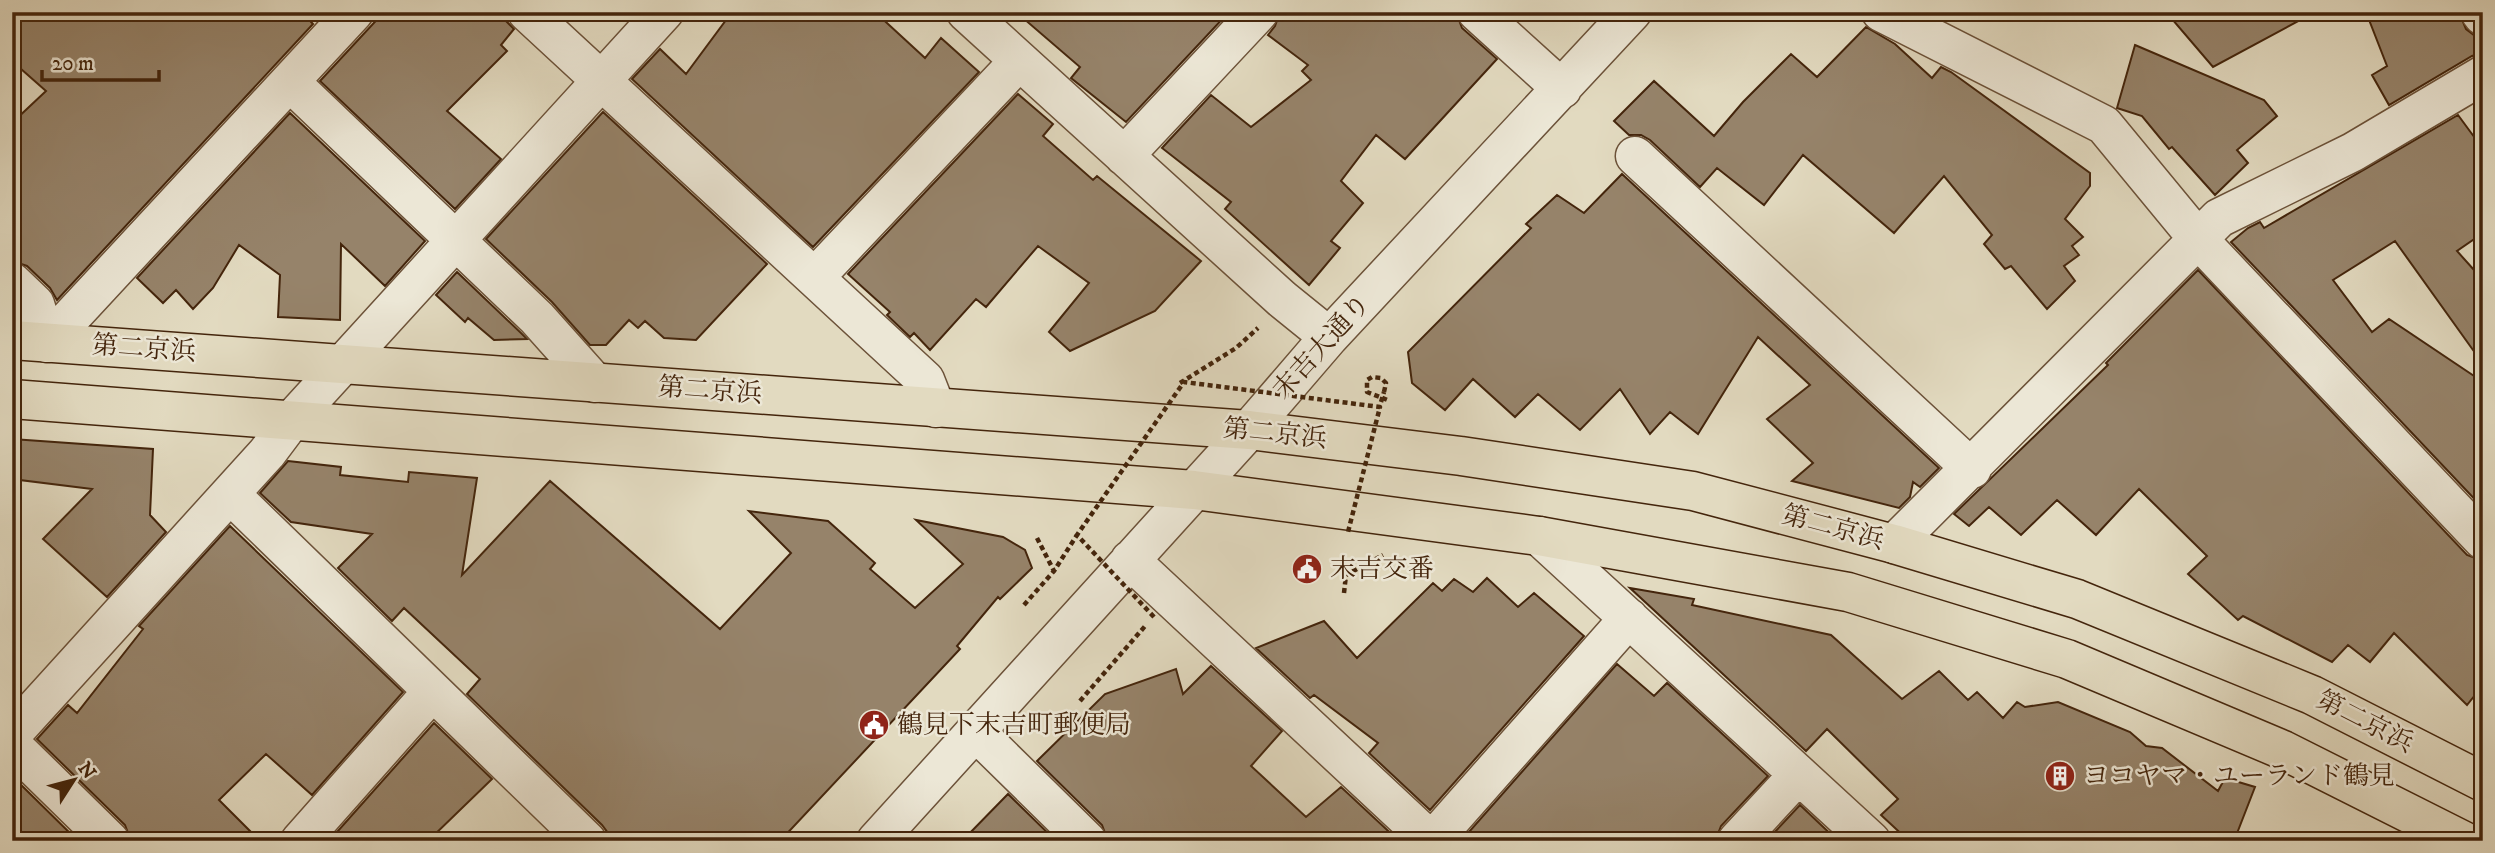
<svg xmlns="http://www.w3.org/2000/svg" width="2495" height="853" font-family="'IM FELL DW Pica','Noto Serif JP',serif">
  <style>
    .building { fill: #96836a; stroke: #44250c; stroke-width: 2 }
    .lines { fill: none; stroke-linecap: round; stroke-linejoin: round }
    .minor-casing { stroke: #6c5239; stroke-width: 41 }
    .highway-casing { stroke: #44250c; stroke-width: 41 }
    .path { stroke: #44250c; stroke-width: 4.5; stroke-dasharray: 5 3.5; stroke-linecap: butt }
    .minor { stroke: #ece7d6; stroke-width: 38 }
    .highway { stroke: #e2dac0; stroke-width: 38 }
    .path-bridge { stroke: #44250c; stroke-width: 4.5; stroke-dasharray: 5 3.5; stroke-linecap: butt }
    .labels { text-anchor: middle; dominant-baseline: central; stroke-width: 5; stroke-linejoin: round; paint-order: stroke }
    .street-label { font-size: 26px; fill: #44250c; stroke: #ece7d6 }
    .poi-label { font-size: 26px; fill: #44250c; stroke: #ece7d6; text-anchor: start }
  </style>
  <rect width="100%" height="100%" fill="#e2dac0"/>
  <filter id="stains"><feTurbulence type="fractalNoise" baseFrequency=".00286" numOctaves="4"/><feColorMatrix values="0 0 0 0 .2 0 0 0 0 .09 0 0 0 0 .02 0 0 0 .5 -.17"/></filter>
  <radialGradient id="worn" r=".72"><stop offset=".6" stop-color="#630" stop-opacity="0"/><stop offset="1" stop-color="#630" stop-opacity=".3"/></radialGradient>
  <path class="building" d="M22,12H302L313,24L57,300L50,288L27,266L12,261V123L46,91L12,61V22Z
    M384,12H497L514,29L501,45L507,51L447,111L501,159L455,209L320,81Z
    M732,12H875L925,58L941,38L979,72L813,247L632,79L660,49L686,74Z
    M1016,12H1229L1126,122L1071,78L1080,67Z
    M1280,12H1456L1462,28L1497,59L1405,159L1376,135L1341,181L1363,203L1331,241L1340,248L1309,285L1225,209L1231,202L1162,148L1211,95L1251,127L1311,80L1302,71L1308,65L1268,35L1275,26Z
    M2166,12H2315L2213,67Z
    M2366,12H2459L2466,29L2483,42V53L2472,56L2389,105L2372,75L2387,66Z
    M1866,27L1895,44L1932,78L1941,67L1951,72L2090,173V186L2065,219L2083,237L2072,246L2079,255L2064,266L2075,281L2047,309L2011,266L2005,269L1984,244L1992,235L1944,176L1894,233L1803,155L1764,205L1717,168L1700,187L1650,140L1641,135H1629L1614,121L1654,81L1714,136L1743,102L1791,54L1817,77Z
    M2135,45L2264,100L2277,116L2237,150L2248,163L2215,195L2172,147L2169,149L2142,116L2117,108Z
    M1018,94L1053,124L1043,136L1093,180L1097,176L1201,261L1155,311L1070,351L1049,332L1089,283L1038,246L986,307L976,299L930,350L914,333L910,337L887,315L890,312L848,274Z
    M603,112L767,264L696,340L664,338L645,321L638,328L629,320L606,345H590L552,302L486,239Z
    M290,113L425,241L385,286L341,244L340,320L278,317L280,275L239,245L213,288L193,309L176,290L163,303L137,278Z
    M2458,115L2483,149V233L2457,251L2483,280V364L2395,241L2333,280L2372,332L2389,319L2483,382V508L2231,242L2248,228L2260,222L2264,228Z
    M1622,174L1939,468L1920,487L1913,482L1910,497L1899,508L1792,481L1813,463L1767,419L1810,385L1758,337L1698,434L1670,412L1650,434L1620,389L1580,430L1538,394L1515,417L1473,379L1445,410L1412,383L1408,352L1531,228L1526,224L1557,195L1584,213Z
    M2198,270L2467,555L2483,561V685L2467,705L2394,633L2370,662L2348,645L2332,662L2243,616L2238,620L2188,574L2207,556L2139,489L2096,535L2057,500L2021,535L1989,507L1969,526L1954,514L2108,365L2106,363Z
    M457,272L521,333L527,339L494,340L468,318L465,322L436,295Z
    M12,439L153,449L150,515L166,532L107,597L43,539L92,489L12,479Z
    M288,461L341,467L340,475L408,482L409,472L477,478L462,575L550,481L720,629L791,553L749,511L828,521L875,563L870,569L915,608L963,564L916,520L1003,537L1025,550L1032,568L1000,599L998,597L957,646L960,649L780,841H614L602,825L467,694L480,679L404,608L392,621L338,568L372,534L291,522L260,493Z
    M230,526L403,692L312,795L266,754L219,800L260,841H131L125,825L37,739L68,705L77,713L143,629L139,626Z
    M1487,578L1518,607L1534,593L1584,636L1430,810L1369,753L1378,743L1314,695L1310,698L1256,648L1324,621L1357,658L1433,583L1442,591L1454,579L1473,592Z
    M1630,588L1694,599L1692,605L1831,635L1902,699L1939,671L1968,700L1977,692L2003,718L2017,702L2025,707L2058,702L2130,732L2146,746L2162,748L2218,791L2225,778L2255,787L2234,841H1909L1881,815L1898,799L1827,729L1806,751Z
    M1617,664L1654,696L1667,683L1768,776L1721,826L1716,839L1461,841Z
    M1211,666L1282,731L1251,766L1306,817L1341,787L1399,841H1108L1102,825L1037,761L1105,694L1176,669L1183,694Z
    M434,723L492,779L428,841H329Z
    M12,776L78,841H12Z
    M1008,794L1056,841H962Z
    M1800,805L1838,841H1778L1772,835Z"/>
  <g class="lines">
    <g class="minor-casing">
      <path id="minor" d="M527,12L925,380L936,408
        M966,12L1282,299L1329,337
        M1477,12L1562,89
        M1881,12L2104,125L2198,239L2483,540
        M2480,12L2483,16
        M290,82L537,318L595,383
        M1124,156L1259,12
        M1635,156L1972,469
        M816,276L1019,61
        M12,282L35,304L47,343L354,12
        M230,494L587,841
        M1539,536L1871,841
        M1894,544L2219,218L2353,152L2483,75
        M1130,560L1431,841
        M975,731L1087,841
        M12,734L267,453L291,421L664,12
        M12,745L110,841
        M300,841L432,692
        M876,841L1249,430L1329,337L1632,12
        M1432,841L1629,618
        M1737,841L1797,776"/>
    </g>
    <g class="highway-casing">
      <path id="highway" d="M12,340L1249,430L1461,456L1693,491L1894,544L2077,599L2312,695L2483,782
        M12,399L1194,490L1539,536L1848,592L2067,659L2283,750L2464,841"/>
    </g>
    <path class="path" d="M1180,383L1236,348L1258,328
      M1384,392L1386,383L1381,378L1372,377L1367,380V392L1390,401
      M1037,538L1054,571
      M1344,593L1346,575L1383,555
      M1024,605L1054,571L1077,535
      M1080,701L1146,625"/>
    <use href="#minor" class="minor"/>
    <use href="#highway" class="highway"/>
    <path class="path-bridge" d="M1381,402L1384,392
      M1154,617L1077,535L1184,382L1380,407L1348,532"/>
  </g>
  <defs>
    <g id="civic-disc" transform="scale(1.575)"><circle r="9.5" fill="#8f2418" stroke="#ece7d6"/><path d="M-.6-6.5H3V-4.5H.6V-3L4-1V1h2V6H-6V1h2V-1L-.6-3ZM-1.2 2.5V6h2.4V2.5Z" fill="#fff"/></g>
    <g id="building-disc" transform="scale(1.575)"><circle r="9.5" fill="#8f2418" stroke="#ece7d6"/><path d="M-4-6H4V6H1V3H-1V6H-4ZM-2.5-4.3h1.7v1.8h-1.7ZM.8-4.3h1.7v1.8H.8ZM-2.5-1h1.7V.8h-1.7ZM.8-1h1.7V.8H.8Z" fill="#fff"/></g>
  </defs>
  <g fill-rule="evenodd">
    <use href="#civic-disc" x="1307" y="569"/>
    <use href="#civic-disc" x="874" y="725"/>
    <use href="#building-disc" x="2060" y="776"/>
  </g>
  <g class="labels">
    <g class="street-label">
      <text transform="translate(1322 347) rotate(-48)">末吉大通り</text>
      <text transform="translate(144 349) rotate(4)">第二京浜</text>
      <text transform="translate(710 391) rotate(4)">第二京浜</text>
      <text transform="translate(1275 434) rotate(6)">第二京浜</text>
      <text transform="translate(1833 528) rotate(15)">第二京浜</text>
      <text transform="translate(2365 722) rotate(27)">第二京浜</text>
    </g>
    <g class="poi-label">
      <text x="1330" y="569">末吉交番</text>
      <text x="897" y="725">鶴見下末吉町郵便局</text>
      <text x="2083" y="776">ヨコヤマ・ユーランド鶴見</text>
    </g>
  </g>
  <rect width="2495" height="853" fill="none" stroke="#e2dac0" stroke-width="42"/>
  <rect x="14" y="14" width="2467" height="825" fill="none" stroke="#44250c" stroke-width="3.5"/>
  <rect x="21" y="21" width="2453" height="811" fill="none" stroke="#44250c" stroke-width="2"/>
  <g transform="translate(74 780) rotate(54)" stroke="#ece7d6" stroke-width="5" paint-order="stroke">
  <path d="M0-5L12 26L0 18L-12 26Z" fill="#44250c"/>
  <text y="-10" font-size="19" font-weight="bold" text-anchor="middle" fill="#44250c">N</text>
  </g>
  <path d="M42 70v10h117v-10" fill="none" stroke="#44250c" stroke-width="3.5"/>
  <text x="52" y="70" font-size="21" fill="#44250c" stroke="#ece7d6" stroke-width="5" paint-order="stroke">20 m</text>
  <rect width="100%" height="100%" filter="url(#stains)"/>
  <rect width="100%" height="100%" fill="url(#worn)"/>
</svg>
